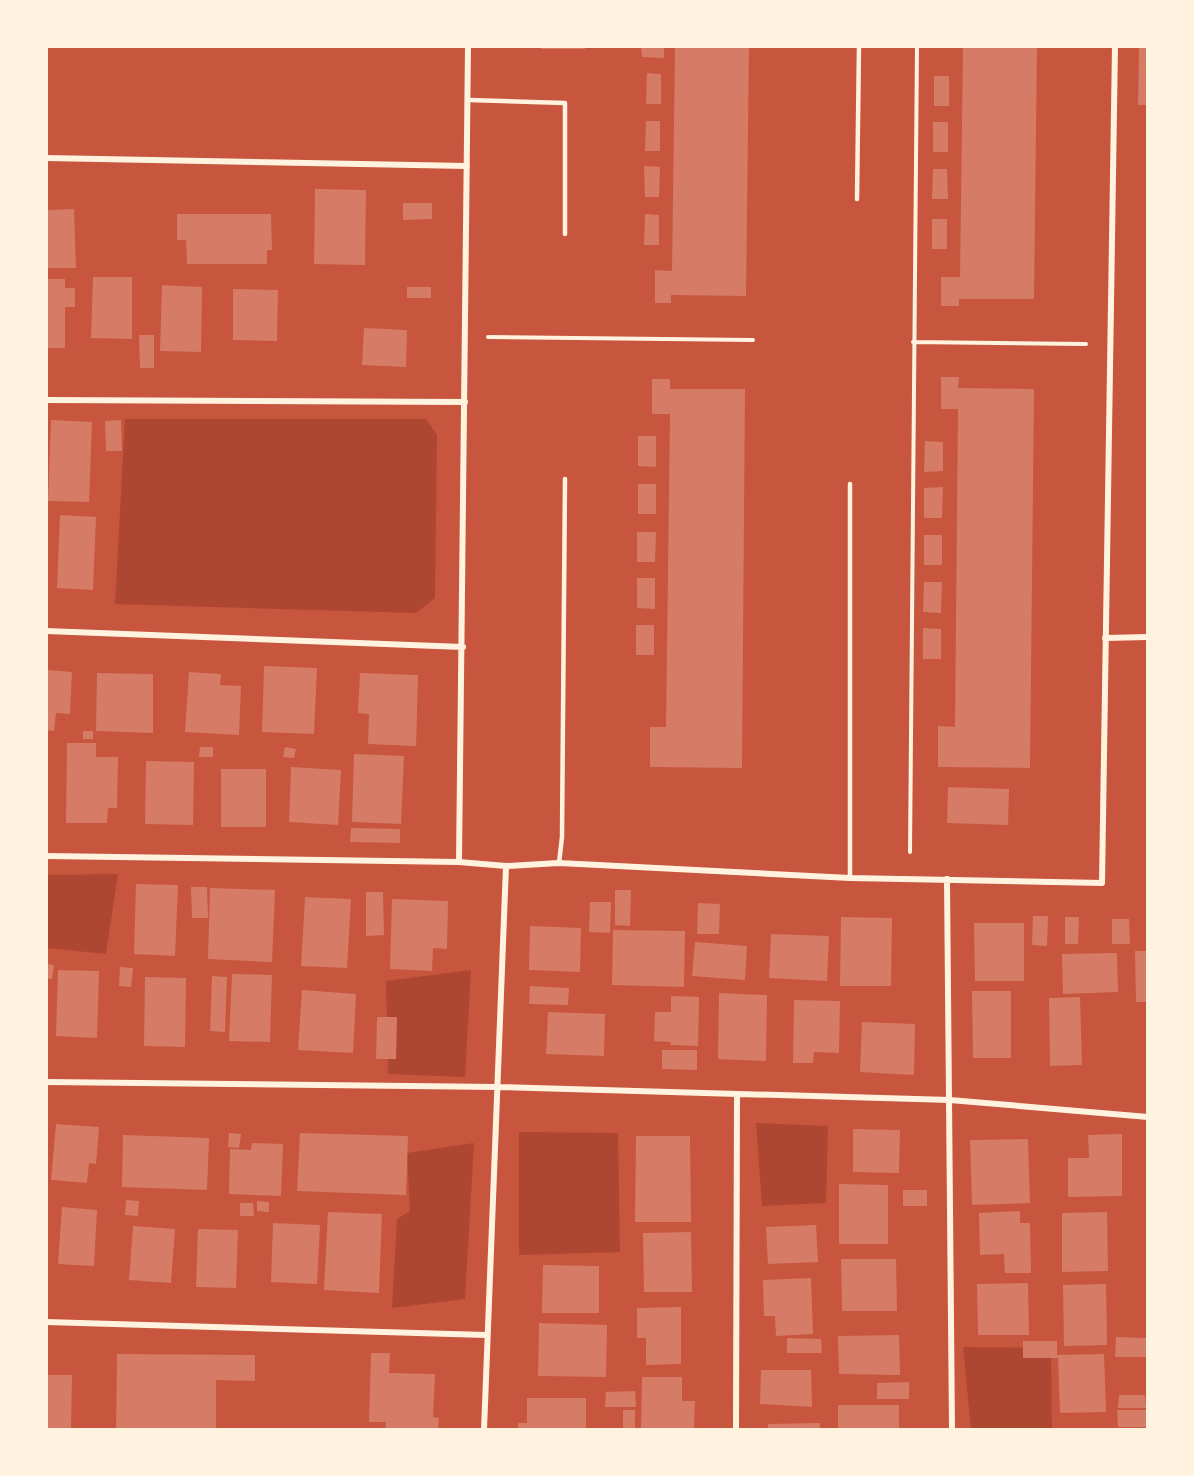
<svg xmlns="http://www.w3.org/2000/svg" width="1194" height="1476" font-family="'IBM Plex Sans',sans-serif">
  <style>
    .green { fill: #ae4732 }
    .building { fill: #d67c66 }
    .lines { fill: none; stroke-linecap: round; stroke-linejoin: round }
    .path { stroke: #fff3e0; stroke-width: 4 }
    .service { stroke: #fff3e0; stroke-width: 4.5 }
    .minor { stroke: #fff3e0; stroke-width: 6 }
  </style>
  <rect width="100%" height="100%" fill="#c8553d"/>
  <path class="green" d="M125,419H426L437,435L435,598L416,613L115,604Z
    M118,874L106,954L47,948V875Z
    M471,970L465,1077L388,1074L386,981Z
    M756,1123L828,1126L826,1203L762,1206Z
    M519,1132L618,1133L620,1252L519,1255Z
    M474,1143L465,1299L392,1308L397,1219L410,1211L407,1153Z
    M963,1347L1051,1348L1052,1429H971Z"/>
  <path class="building" d="M541,46H585V49H541Z
    M641,46H664V58L642,57Z
    M675,46H749L746,296L671,295V303H655V270L672,271Z
    M963,46H1037L1034,299H959V306H941V277H960Z
    M1139,46H1148V105H1138Z
    M647,73L661,74V104H646Z
    M934,76H949V106H934Z
    M646,121H660V151H645Z
    M933,122H948V152H933Z
    M644,166L660,167L659,197H645Z
    M933,169H947L948,199H932Z
    M315,189L366,190L365,265L314,264Z
    M403,203H432V219L403,220Z
    M74,209L76,268H46V210Z
    M177,214H271L272,250H267V264H187L186,240H177Z
    M645,214L659,215V245H644Z
    M932,219H947V249H932Z
    M93,277H132V339L91,338Z
    M46,279H65V288H75V307H65V348H46Z
    M162,285L202,287L201,352L160,351Z
    M407,287H431V298H407Z
    M233,289L278,290L277,341L233,340Z
    M364,328L407,330L406,367L362,365Z
    M139,335H154V368H140Z
    M941,377H959L958,388L1034,389L1030,768L938,767V726L955,727L958,409H941Z
    M652,379H670V389H745L742,768L650,767V727H666L670,414H652Z
    M51,420L92,422L89,502L48,501Z
    M121,420L122,451H106L105,421Z
    M638,436H656V467L638,466Z
    M925,441L943,442V471L924,472Z
    M638,484H656V514H638Z
    M943,487L942,518H924V488Z
    M60,515L96,517L93,590L57,588Z
    M637,532H656L655,562H637Z
    M924,535H942V565H924Z
    M637,578H655V609L637,608Z
    M924,582H942L941,613L923,612Z
    M636,625H654V655H636Z
    M923,628L941,629V659H923Z
    M264,666L317,668L314,734L262,732Z
    M46,670L72,672L70,714L56,713L54,731L46,730Z
    M189,672L221,674L220,685L241,686L239,735L185,732Z
    M97,673L153,674V733L96,731Z
    M360,673L418,675L416,746L368,744L369,714L358,713Z
    M83,731H93V739H83Z
    M67,743H96V757H118L117,808H108L107,823H66Z
    M200,747H213V757H199Z
    M285,747L296,749L294,758L283,757Z
    M354,754L404,756L401,824L352,822Z
    M146,761L194,762L193,825L145,824Z
    M291,767L341,770L338,825L289,822Z
    M221,769H266V827H221Z
    M948,787L1009,789L1008,825L947,823Z
    M351,828L400,829V843L350,842Z
    M136,884L178,885L175,956L134,954Z
    M191,887H207L208,918H192Z
    M210,888L275,890L272,962L208,959Z
    M615,890H631L630,926L615,925Z
    M366,892H383L384,935L366,936Z
    M305,897L351,899L347,968L301,966Z
    M392,899L448,901L447,949L433,948L432,971L390,969Z
    M590,902H611L610,933L589,932Z
    M698,903L720,904L719,934H697Z
    M1033,916H1048L1047,946L1032,945Z
    M841,917L892,918L891,986H840Z
    M1065,917H1079L1078,944H1065Z
    M1112,919H1129L1130,944H1112Z
    M974,923H1024V981H975Z
    M530,926L581,928L580,972L529,970Z
    M613,930L685,931L684,987L612,985Z
    M771,934L829,936L827,981L769,978Z
    M695,942L747,946L745,980L692,976Z
    M1135,951H1148V1002H1136Z
    M1117,953L1118,992L1063,994L1062,954Z
    M46,964L54,965L52,979L46,978Z
    M120,967L133,968L131,987L119,986Z
    M58,970L99,971L97,1038L56,1036Z
    M232,974L272,975L270,1042L229,1041Z
    M212,976L227,977L225,1032L210,1031Z
    M145,977L186,978L185,1047L144,1046Z
    M530,986L569,988L568,1005L529,1004Z
    M302,990L356,994L353,1053L298,1050Z
    M972,991H1011V1058H973Z
    M719,993L767,995L766,1061L718,1059Z
    M671,996L699,997L698,1046L670,1045L671,1042L654,1041L655,1012H671Z
    M1080,997L1082,1065L1050,1066L1049,998Z
    M794,1000L840,1001L839,1053L814,1052L813,1063H793Z
    M548,1012L605,1014L604,1056L546,1054Z
    M377,1017H397L396,1059H376Z
    M862,1022L915,1024L914,1075L860,1072Z
    M662,1050H697V1070L662,1069Z
    M56,1124L99,1127L96,1164L89,1163L87,1183L51,1180Z
    M853,1129L900,1130L899,1173L853,1172Z
    M229,1133L241,1134L239,1148L228,1147Z
    M300,1133L408,1136L406,1195L297,1191Z
    M1122,1134V1196L1068,1197V1158H1089L1088,1135Z
    M123,1135L209,1138L207,1190L122,1187Z
    M636,1136H690L691,1222H635Z
    M1028,1139L1030,1203L972,1205L970,1140Z
    M252,1143L283,1144L281,1196L229,1194L230,1149L251,1150Z
    M839,1184L888,1185V1244H839Z
    M903,1190H927V1206H903Z
    M126,1200L139,1201L138,1216L125,1215Z
    M257,1201L269,1202V1212L257,1211Z
    M240,1203H253L254,1216H240Z
    M62,1207L97,1210L94,1266L58,1264Z
    M1020,1211V1223H1030L1031,1273H1005L1004,1254L980,1255L979,1213Z
    M328,1212L382,1214L379,1293L324,1290Z
    M1107,1212L1108,1271L1062,1272V1213Z
    M273,1223L320,1225L317,1284L271,1282Z
    M816,1225L818,1262L768,1264L766,1227Z
    M133,1226L175,1229L171,1283L129,1280Z
    M198,1229L238,1230L236,1288L196,1287Z
    M691,1232L692,1292H644L643,1233Z
    M841,1259H896L897,1311H842Z
    M543,1265L599,1266V1313H542Z
    M811,1278L813,1334L776,1336L775,1316H764L763,1280Z
    M1028,1283L1029,1335H978L977,1284Z
    M1106,1284L1107,1345L1064,1346L1063,1285Z
    M681,1307V1364L646,1365V1338H637V1308Z
    M539,1323L607,1325L606,1377L538,1376Z
    M899,1335L900,1375L839,1374L838,1336Z
    M1116,1337L1146,1338V1357H1115Z
    M787,1338L821,1339L822,1353H787Z
    M1023,1341H1057V1355L1104,1354L1106,1412L1060,1413L1058,1358H1023Z
    M371,1353H390L389,1373L435,1374L433,1417L439,1418L438,1430H385L386,1422H369Z
    M117,1354L255,1355V1381L216,1380V1430H116Z
    M761,1370H811L812,1407L760,1404Z
    M46,1375H72L71,1429H46Z
    M642,1377H682V1401H695L694,1430H641Z
    M909,1382V1399H877V1383Z
    M635,1391L636,1407H605L606,1392Z
    M1119,1395H1145L1146,1408H1118Z
    M527,1398H586V1430H518V1423H527Z
    M838,1405H899V1430H838Z
    M623,1410H635V1430H623Z
    M1117,1410H1146V1427H1118Z
    M820,1423V1430H768V1424Z"/>
  <g class="lines">
    <path class="path" d="M488,337L753,340
      M913,342L1086,344
      M910,852L917,46"/>
    <path class="service" d="M469,100L565,103V234
      M857,199L859,46
      M850,484V878
      M559,863L562,837L565,479"/>
    <path class="minor" d="M46,158L467,166
      M46,400L465,402
      M46,631L463,647
      M1105,638L1148,637
      M46,856L459,862L506,866L559,863L850,878L1102,883L1115,46
      M459,862L468,46
      M947,879L952,1430
      M46,1082L498,1087L950,1100L1148,1117
      M46,1322L486,1335
      M484,1430L506,866
      M736,1430L737,1096"/>
  </g>
  <rect width="1194" height="1476" fill="none" stroke="#fff3e0" stroke-width="96"/>
</svg>
